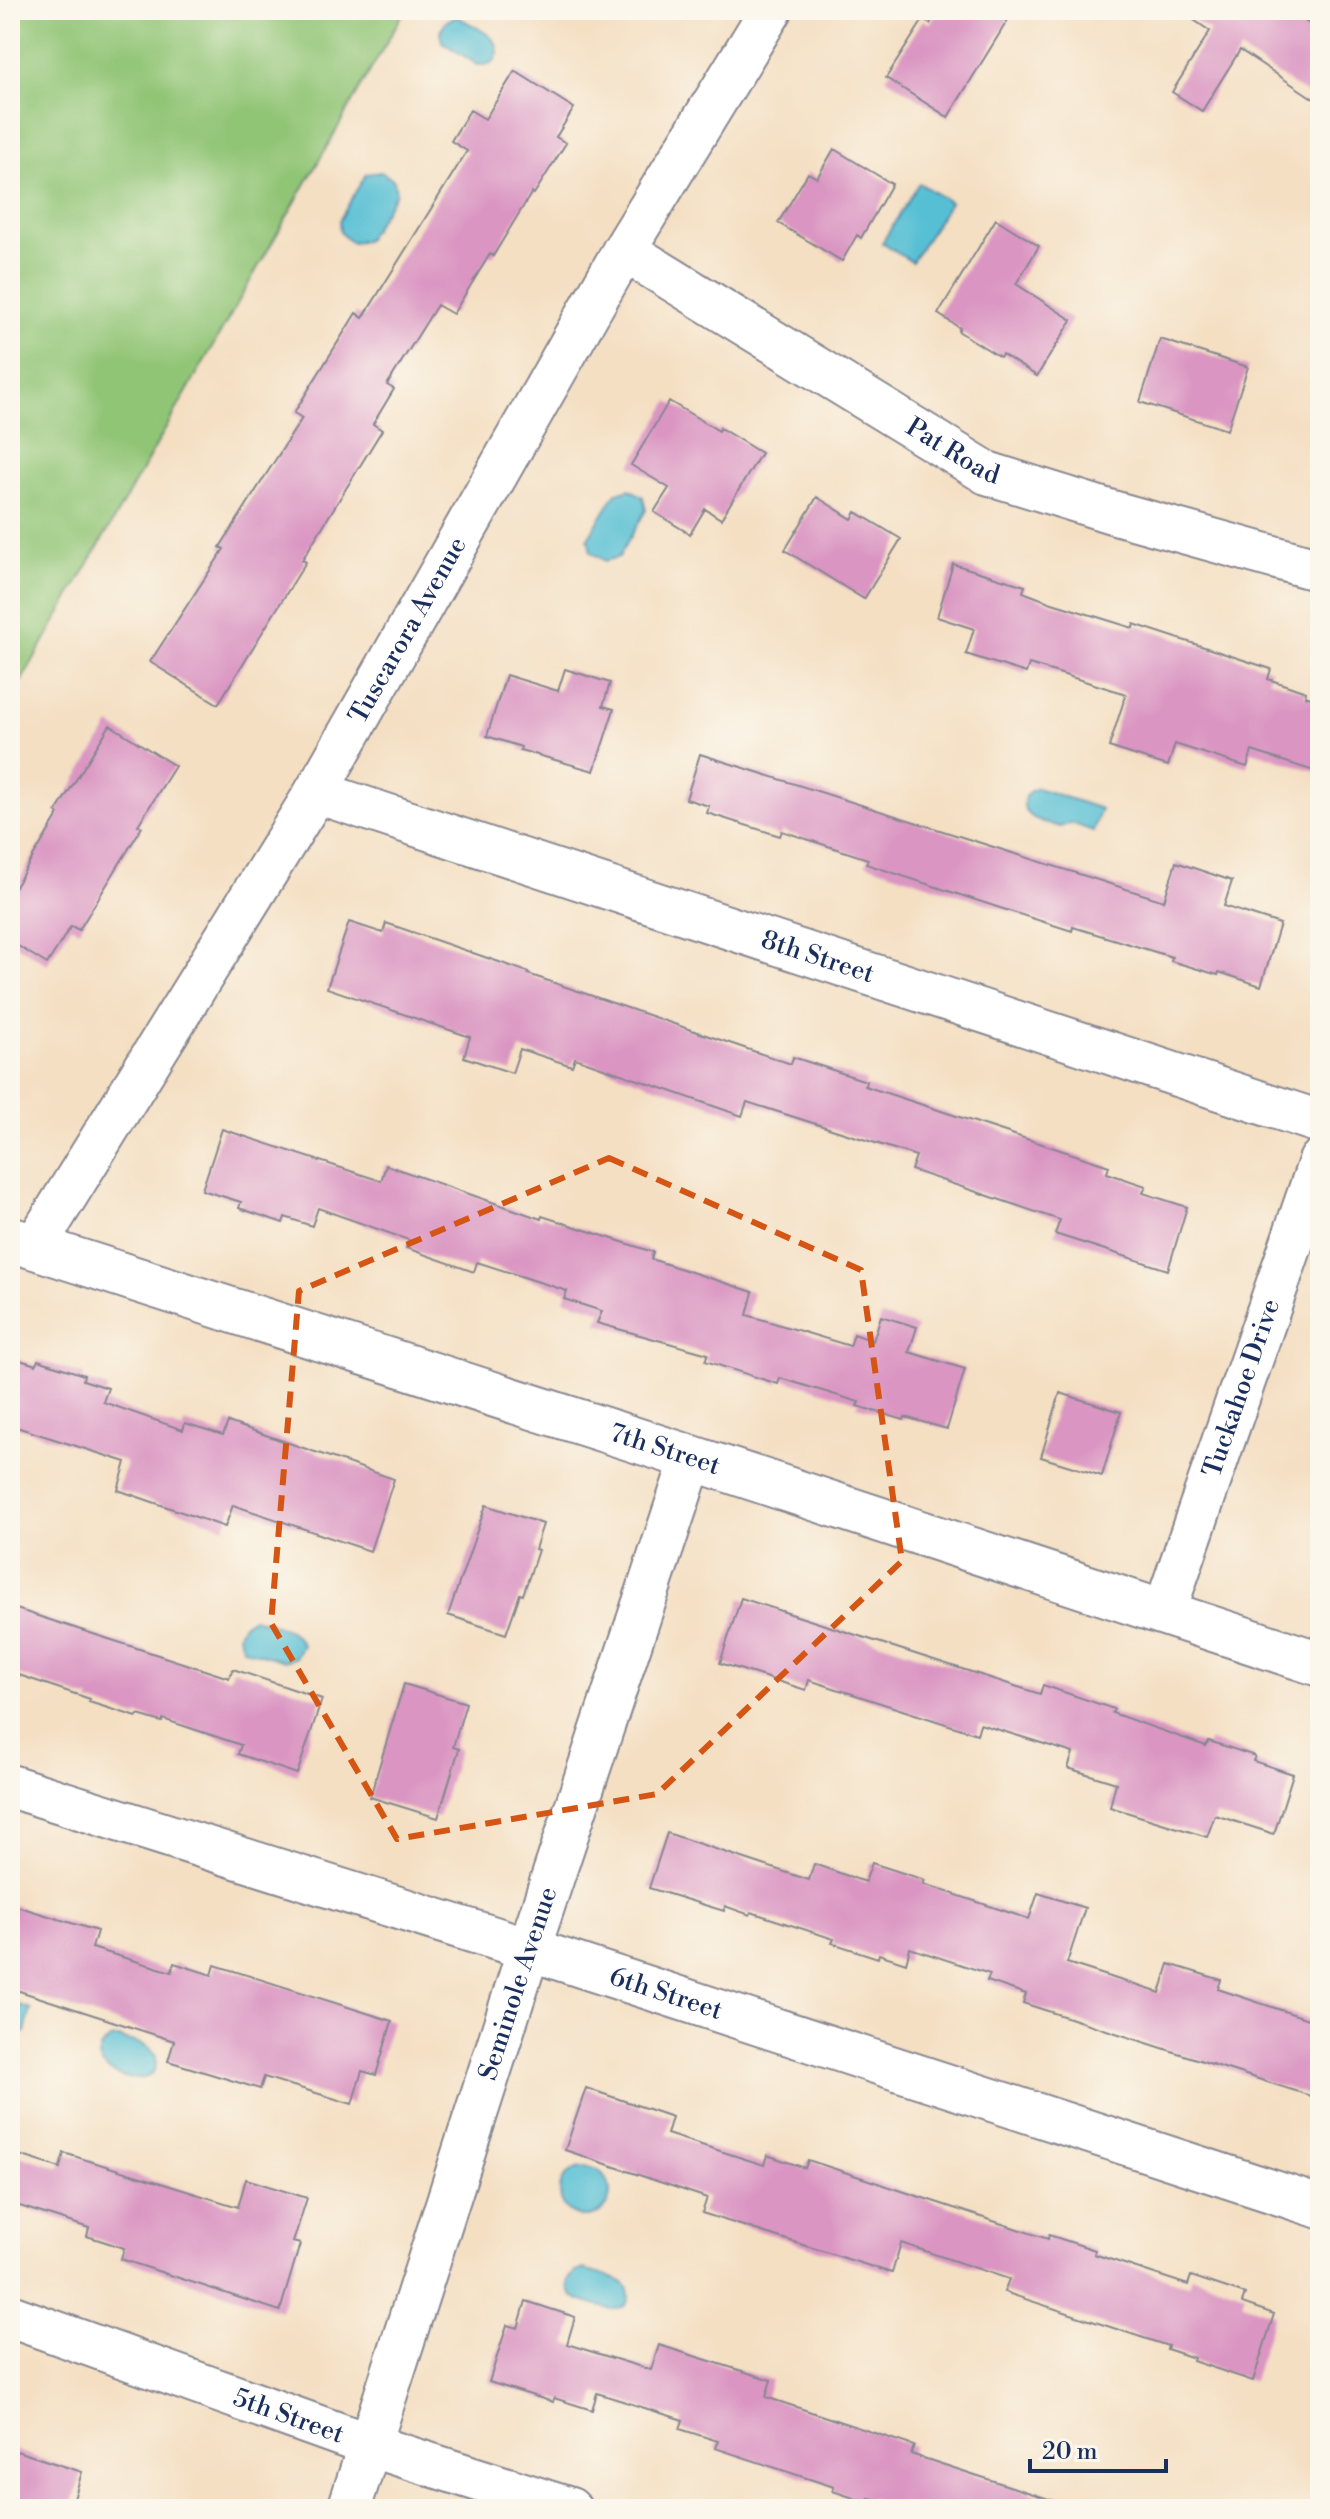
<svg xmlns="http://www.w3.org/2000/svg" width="1330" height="2519" font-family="'Libre Bodoni',serif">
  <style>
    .green { fill: #91c576; stroke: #567a6a; stroke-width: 2 }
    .water { fill: #57bfd4; stroke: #397799; stroke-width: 2 }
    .building { fill: #da95c2 }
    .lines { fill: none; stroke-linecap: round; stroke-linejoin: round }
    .street-casing { stroke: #888790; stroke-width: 46 }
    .secondary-casing { stroke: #888790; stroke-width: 48 }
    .street { stroke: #fff; stroke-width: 42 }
    .secondary { stroke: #fff; stroke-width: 44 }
    .marked { fill: none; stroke: #d45514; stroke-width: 6; stroke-dasharray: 16 10; stroke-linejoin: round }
    .labels { text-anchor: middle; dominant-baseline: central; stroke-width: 7; stroke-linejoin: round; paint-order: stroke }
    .street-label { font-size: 26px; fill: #1b2f5e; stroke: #fbf7ec }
  </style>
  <rect width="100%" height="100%" fill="#fbf7ec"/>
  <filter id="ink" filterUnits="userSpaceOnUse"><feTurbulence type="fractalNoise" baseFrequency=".0125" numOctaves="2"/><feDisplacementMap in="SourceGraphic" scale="16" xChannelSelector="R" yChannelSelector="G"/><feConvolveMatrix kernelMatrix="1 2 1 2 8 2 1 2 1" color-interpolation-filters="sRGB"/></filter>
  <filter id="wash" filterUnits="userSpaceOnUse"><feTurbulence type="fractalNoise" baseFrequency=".006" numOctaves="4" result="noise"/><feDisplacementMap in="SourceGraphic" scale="32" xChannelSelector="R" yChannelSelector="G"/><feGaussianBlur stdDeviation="1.8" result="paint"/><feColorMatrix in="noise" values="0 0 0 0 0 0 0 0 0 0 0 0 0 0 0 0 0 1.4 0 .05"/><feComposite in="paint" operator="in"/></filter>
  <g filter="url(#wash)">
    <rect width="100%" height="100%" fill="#f4dfc3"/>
    <path class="green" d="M10,10H405L10,701Z"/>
    <path class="water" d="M458,17C471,25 507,39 496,58C492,65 485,65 478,65L442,42C439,28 443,19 458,17Z
      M381,172L394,180L396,193L366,240L352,243L340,232L339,221L366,174Z
      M919,183L950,202L912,262L882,243Z
      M630,489L643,497L646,510L619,557L605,561L591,552L588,538L616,493Z
      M1037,788L1101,809L1093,831L1071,823L1060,827C1048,823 1022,819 1024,802C1024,794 1030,791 1037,788Z
      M253,1618C270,1624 295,1627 302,1645L295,1658L284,1661L244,1649L238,1636C240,1626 243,1622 253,1618Z
      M10,2002L31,2009L25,2032L13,2038L10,2037Z
      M118,2038C127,2041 140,2042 148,2047C154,2051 157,2057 156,2063C155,2090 109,2077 101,2062C98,2058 99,2055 99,2050L110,2039Z
      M560 2192a25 25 0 1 1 50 0a25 25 0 1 1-50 0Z
      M584,2269C595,2273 610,2275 620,2281C633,2288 632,2307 617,2309C610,2310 579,2301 574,2297C568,2292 568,2286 569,2279L575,2272Z"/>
    <g id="blocks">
      <path class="building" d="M939,10H1014L948,117L886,78L923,20L930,24Z
        M1179,10H1288L1320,31V103L1240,50L1202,111L1172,92L1210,31Z
        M515,71L574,108L556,137L566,143L534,194L532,192L493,256L490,254L453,314L437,305L387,385L394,389L373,424L382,430L302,560L306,562L218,704L150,662L224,549L220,547L302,418L294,413L356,313L363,318L467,151L451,141L470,110L485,119Z
        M834,149L892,184L861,238L857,235L842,261L778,223L808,173L817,178Z
        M996,219L1039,246L1016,284L1072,320L1037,376L1002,354L1000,357L958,331L960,328L938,314Z
        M1160,339L1248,367L1227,430L1140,402Z
        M669,401L719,431L720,428L761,453L721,519L705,509L690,534L654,512L669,488L631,465Z
        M817,497L852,519L856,512L901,539L864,599L785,550Z
        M953,564L1025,586L1023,592L1049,602L1133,628L1134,624L1271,669L1268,679L1306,692L1305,696L1320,701V773L1252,751L1247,767L1175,744L1168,766L1109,747L1126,694L1029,664L1026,673L966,654L974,629L937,617Z
        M565,669L610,683L603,706L614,709L594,771L520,750L521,747L487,736L506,675L558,691Z
        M110,725L175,766L138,825L142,827L79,930L71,926L47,964L10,941V895L59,814L56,812Z
        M700,754L1164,901L1176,862L1232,881L1224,906L1280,924L1261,986L1219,972L1218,975L1171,961L1172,957L1073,927L1072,931L1000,908L866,864L868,859L782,831L780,836L707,813L709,806L686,799Z
        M349,922L383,933L386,923L528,972V974L791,1064L793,1057L866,1081L865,1086L1109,1166L1107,1173L1146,1186L1143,1193L1187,1207L1168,1270L1055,1234L1060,1220L911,1170L916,1156L747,1102L742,1116L575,1058L572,1066L520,1049L512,1073L464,1057L470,1037L327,988Z
        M222,1129L381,1181L386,1165L541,1219L542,1216L653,1252L651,1259L753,1292L747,1315L850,1346L854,1334L873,1341L881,1316L917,1327L909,1352L965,1369L947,1429L905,1417L904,1420L857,1406L859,1402L780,1378L778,1384L705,1361L708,1354L597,1323L602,1311L564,1299L567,1291L477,1262L474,1272L406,1248L409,1240L318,1208L312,1226L285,1217L283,1223L239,1208L241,1202L202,1190Z
        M10,1357L36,1365L38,1360L84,1375L83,1380L108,1388L103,1402L183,1430L185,1423L223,1435L228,1422L394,1479L370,1551L233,1505L225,1527L118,1490L126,1462L10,1425Z
        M1060,1393L1121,1412L1102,1476L1041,1457Z
        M486,1505L543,1524L535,1549L538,1550L523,1595L520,1594L506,1634L448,1615Z
        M741,1598L1040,1694L1043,1685L1114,1709L1112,1713L1206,1746L1209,1741L1255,1756L1253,1761L1293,1774L1274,1834L1215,1815L1207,1837L1110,1807L1116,1783L1068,1768L1073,1753L980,1724L977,1734L809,1680L806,1690L720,1663Z
        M10,1607L229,1678L233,1669L322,1699L297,1774L238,1754L241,1745L163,1719L162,1722L138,1715L137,1717L89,1702L90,1699L10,1672Z
        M404,1684L466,1703L453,1747L459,1749L438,1818L370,1797Z
        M667,1833L809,1880L814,1864L865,1882L872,1863L925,1880L923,1884L1029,1919L1038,1893L1085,1908L1067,1963L1160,1993L1169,1964L1221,1980L1218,1989L1320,2023V2099L1023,2003L1026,1994L987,1981L990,1974L910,1948L906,1963L879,1954L878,1958L832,1943L834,1939L751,1912L750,1915L725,1906L724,1911L649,1888Z
        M10,1904L97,1931L92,1948L172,1972L174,1963L212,1975L215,1965L392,2021L376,2075L362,2071L352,2104L264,2077L260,2089L168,2061L174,2041L10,1988Z
        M586,2088L672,2117L667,2134L764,2165L767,2155L805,2168L808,2160L1048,2239L1049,2235L1095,2250L1094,2254L1188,2285L1191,2276L1245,2294L1242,2303L1274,2314L1253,2381L1193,2361L1194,2358L1167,2349L1168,2346L1004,2292L1009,2279L901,2243L892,2273L702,2213L707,2198L565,2150Z
        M10,2152L60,2168L64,2153L238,2207L246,2179L307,2198L293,2242L300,2244L280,2311L121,2259L124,2248L87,2236L89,2228L10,2203Z
        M526,2301L575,2317L567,2344L651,2370L659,2345L771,2380L766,2397L914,2446L911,2454L1058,2502L1057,2509H901L869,2498L868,2503L833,2491L834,2487L715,2448L718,2441L680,2429L683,2420L597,2393L592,2410L554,2398L553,2402L489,2382L507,2325L518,2328Z
        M10,2449L82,2472L71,2509H10Z"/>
    </g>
  </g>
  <g filter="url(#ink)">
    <use href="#blocks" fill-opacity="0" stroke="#888790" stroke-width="2"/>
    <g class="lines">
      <g class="street-casing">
        <g id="street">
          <path id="s1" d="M624,250L987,473L1112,512L1320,570"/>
          <path id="s2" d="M316,792L1320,1122"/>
          <path id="s3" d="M35,1246L316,792L624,250L771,10"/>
          <path id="s4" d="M1164,1613L1320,1161"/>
          <path id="s5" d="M10,1786L529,1949L1320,2207"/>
          <path id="s6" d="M10,2316L369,2445L570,2509"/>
          <path id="s7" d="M349,2509L529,1949L692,1458"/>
        </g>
      </g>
      <g class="secondary-casing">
        <g id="secondary">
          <path id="s8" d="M10,1239L692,1458L1320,1664"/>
        </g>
      </g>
      <use href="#street" class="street"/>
      <use href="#secondary" class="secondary"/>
    </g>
  </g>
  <path class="marked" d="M609,1158L861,1270L902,1561L657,1794L397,1839L271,1623L299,1291Z"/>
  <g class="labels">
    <g class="street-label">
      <text stroke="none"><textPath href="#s1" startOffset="386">Pat Road</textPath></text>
      <text stroke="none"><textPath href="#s3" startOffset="720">Tuscarora Avenue</textPath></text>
      <text stroke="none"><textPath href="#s2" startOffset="528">8th Street</textPath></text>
      <text stroke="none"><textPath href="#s4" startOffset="238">Tuckahoe Drive</textPath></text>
      <text stroke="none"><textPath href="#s8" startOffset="688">7th Street</textPath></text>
      <text stroke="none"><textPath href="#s7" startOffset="552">Seminole Avenue</textPath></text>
      <text stroke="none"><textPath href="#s5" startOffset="688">6th Street</textPath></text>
      <text stroke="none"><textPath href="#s6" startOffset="296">5th Street</textPath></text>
    </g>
  </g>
  <rect width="1330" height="2519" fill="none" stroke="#fbf7ec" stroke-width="40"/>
  <path d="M1030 2459v12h136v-12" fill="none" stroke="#1b2f5e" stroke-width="4"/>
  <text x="1042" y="2459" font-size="24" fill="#1b2f5e" stroke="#fbf7ec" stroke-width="6" paint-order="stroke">20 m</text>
</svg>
